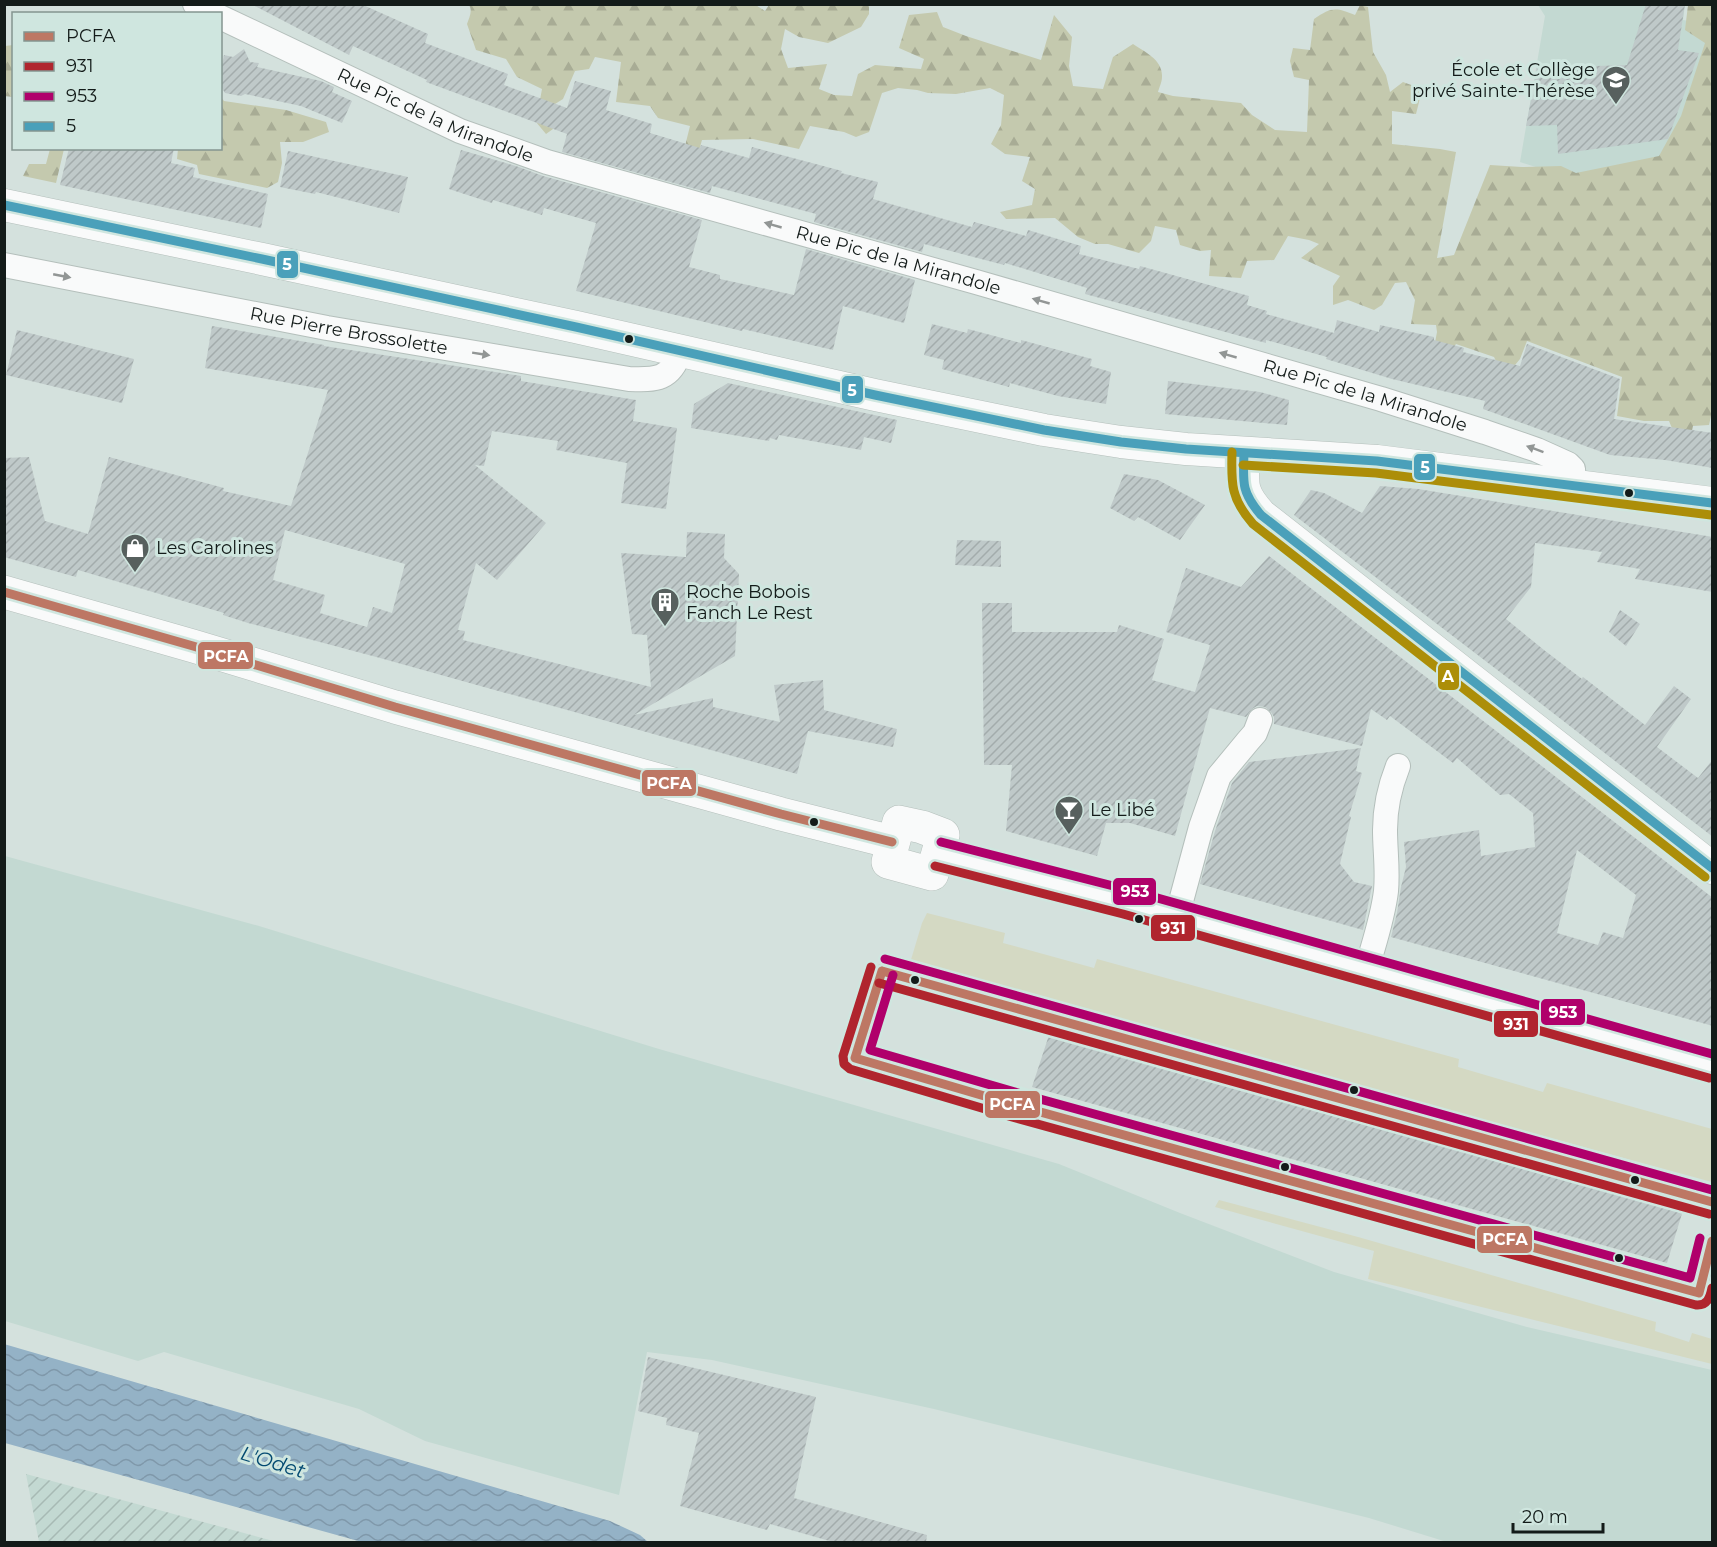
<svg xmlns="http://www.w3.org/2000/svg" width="1717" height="1547" font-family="Montserrat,sans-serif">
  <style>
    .built { fill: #c3d9d2 }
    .industrial { fill: url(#industrial-furrows) }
    .grass { fill: #d4d9c3 }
    .forest { fill: url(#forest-firs) }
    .water { fill: url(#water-waves) }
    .building { fill: url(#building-hatch); fill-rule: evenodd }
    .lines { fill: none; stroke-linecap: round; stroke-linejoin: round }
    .service-casing { stroke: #b4bfbb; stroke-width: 14 }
    .minor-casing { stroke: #b4bfbb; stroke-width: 26 }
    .tertiary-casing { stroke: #b4bfbb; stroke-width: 33 }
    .secondary-casing { stroke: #b4bfbb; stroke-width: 34 }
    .service { stroke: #f9fafa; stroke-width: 12 }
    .minor { stroke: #f9fafa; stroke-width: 24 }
    .tertiary { stroke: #f9fafa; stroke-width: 32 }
    .secondary { stroke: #f9fafa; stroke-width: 33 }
    .bus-1-casing { stroke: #cfe6df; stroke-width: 14 }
    .bus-2-casing { stroke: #cfe6df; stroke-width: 14 }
    .bus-3-casing { stroke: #cfe6df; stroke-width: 14 }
    .bus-4-casing { stroke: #cfe6df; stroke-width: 14 }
    .bus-5-casing { stroke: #cfe6df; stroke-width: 14 }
    .bus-1 { stroke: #bd7764; stroke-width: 9 }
    .bus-2 { stroke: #b0252e; stroke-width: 9 }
    .bus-3 { stroke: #b0006b; stroke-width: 9 }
    .bus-4 { stroke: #4aa0ba; stroke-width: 9 }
    .bus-5 { stroke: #ac8e09; stroke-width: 9 }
    .oneway { fill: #929695 }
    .bus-dot { fill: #131b19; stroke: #cfe6df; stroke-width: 2 }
    .labels { text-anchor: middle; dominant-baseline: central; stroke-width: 6; stroke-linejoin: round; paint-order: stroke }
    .poi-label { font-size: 18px; fill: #131b19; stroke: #cfe6df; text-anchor: start }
    .street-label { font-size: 18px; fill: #131b19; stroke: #cfe6df }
    .water-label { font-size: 20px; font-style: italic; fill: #034a71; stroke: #cfe6df }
    .line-badge { stroke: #cfe6df; stroke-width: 2 }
    .badge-label { font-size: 16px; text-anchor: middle; font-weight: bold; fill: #fff }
  </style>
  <defs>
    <pattern id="industrial-furrows" width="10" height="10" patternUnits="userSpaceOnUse" patternTransform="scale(1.5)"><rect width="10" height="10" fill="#c3d9d2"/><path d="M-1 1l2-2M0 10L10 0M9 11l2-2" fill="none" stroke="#a7bab4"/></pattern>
    <pattern id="forest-firs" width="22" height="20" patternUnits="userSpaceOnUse" patternTransform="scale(1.5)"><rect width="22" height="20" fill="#c4c9ae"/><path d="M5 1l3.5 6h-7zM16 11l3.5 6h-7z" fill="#a8ac95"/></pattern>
    <pattern id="water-waves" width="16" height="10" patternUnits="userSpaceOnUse" patternTransform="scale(1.5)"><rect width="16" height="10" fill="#94b2c6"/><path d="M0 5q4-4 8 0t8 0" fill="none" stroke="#7f98aa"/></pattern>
    <pattern id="building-hatch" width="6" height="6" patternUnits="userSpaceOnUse" patternTransform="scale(1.5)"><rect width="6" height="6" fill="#bfc9c9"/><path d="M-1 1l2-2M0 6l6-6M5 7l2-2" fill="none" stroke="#a3acac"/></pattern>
  </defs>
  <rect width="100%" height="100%" fill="#d4e1dd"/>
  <path class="built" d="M1538,5H1685L1683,20L1712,25V84L1644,186L1570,178L1520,162L1545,16Z
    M5,856L259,926L659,1049L1059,1164L1180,1213L1334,1272L1527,1327L1712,1370V1542H1447L1369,1518L934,1409L712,1360L647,1352L619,1495L425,1441L359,1409L164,1352L138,1361L5,1321Z"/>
  <path class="industrial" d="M26,1474L277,1542H39Z"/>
  <path class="grass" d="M927,913L1005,933L1003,943L1094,968L1097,959L1459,1059L1458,1067L1543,1092L1547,1083L1712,1129V1182L910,963L922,923Z
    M1219,1200L1358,1237L1656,1322L1655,1331L1689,1342L1692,1333L1712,1339V1364L1368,1279L1374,1251L1215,1207Z"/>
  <path class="forest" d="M754,4L765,11L769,5H869V14L861,27L828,43L799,37L785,29L781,49L788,68L827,64L819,89L834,95L852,96L858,74L875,65L921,69L924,59L899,48L909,15L937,12L943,27L966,36L1041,60L1054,15L1072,37L1069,66L1073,86L1103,89L1113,57L1133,44C1145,52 1163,60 1162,77C1162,82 1159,88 1158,92L1173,96L1241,103L1252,115L1275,130L1307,132L1309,80L1294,77L1290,61L1293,48L1310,50L1314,19C1331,7 1336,7 1355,15L1360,5L1368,7L1373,52L1386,75L1390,92L1403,82L1414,86L1421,94L1416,114L1392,111V144L1440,149L1456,152L1437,258L1454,255L1490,165L1522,167L1561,166L1576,173L1659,156L1681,116L1705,43L1685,30L1688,5H1712V412L1709,425L1693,426L1691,435L1674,433L1669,421H1644L1617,416L1622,377L1527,341L1520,359L1515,365L1499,367L1494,357L1456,344L1451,351L1434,348L1437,332L1436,325L1411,324L1415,300L1406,282L1395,283L1382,305L1374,310L1348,300L1333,305V286L1340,276L1301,258L1319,244L1309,240L1288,236L1274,260L1247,261L1241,278L1209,276L1211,250L1200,251L1180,245L1176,230L1155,226L1151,241L1139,253L1108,244H1095L1078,237L1055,218L1006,219L1000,212L1032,205L1035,189L1022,181L1030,157L1005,154L991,144L1001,125L1004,95L990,88L956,94L928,93L917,90L898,88L882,93L869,132L856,137L844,132L810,126L799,149L753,139L702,140L693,171L683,167L686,142L690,126L658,118L650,106L616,102L621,62L595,57L589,69L575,71L563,99L555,104L558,112L553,129L546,134L536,122L542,89L517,77L506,59L476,50L467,24C469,18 473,11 469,5Z
    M13,45H14L13,97L4,96L5,46Z
    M221,97L224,101L286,110L326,122L329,132L303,142H280L282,163L278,182L267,188L199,174L197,165L177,159L178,149L220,148Z
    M50,149H64L56,183L23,176L29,164H46Z"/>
  <path class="water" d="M4,1344L610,1521L640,1535L648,1542H362L5,1443Z"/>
  <path class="building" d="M251,4H361L428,34L425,43L508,74L504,85L567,108L575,81L611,91L606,110L652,124L650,133L700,148L701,145L749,158L752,147L842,171L841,173L878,182L873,199L972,227L974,222L1026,236L1028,230L1081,246L1079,254L1139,269L1140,266L1249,296L1247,305L1267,311L1266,314L1334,333L1337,320L1379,332L1380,325L1434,337V340L1464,348L1463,352L1520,366L1527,344L1620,379L1614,419L1713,433V468L1665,460L1610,455L1483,409L1485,401L1392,379L1326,359L1327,357L1266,340V343L1085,294L1087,288L1005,263L1004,265L924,244L922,252L814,222L816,214L712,186L710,193L562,152L567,134L426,82L427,80L353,46L349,55Z
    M1646,4H1685L1678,50L1699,53L1668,139L1558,154L1557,125L1526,126L1537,68L1627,65Z
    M244,49L250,62L259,63L257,67L321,81L334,87L332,92L352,101L342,123L301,106L245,94L241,96L225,93L220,85V74L224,55L233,57Z
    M69,148H174L171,163L195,168L193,177L268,194L261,228L60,185Z
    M461,150L516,166L543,176L702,220L689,267L720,275V279L794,295L806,249L915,280L904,323L843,306L833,350L743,329L742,331L576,291L596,223L544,208L542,215L493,200L492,203L449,189Z
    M288,151L408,177L399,213L316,192L315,194L280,187Z
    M932,324L967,333L968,329L1021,343V340L1092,359L1090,366L1111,372L1106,404L1058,396L1010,383L1009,387L942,369L944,360L924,355Z
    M212,326L324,345V346L521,376V381L636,400L633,421L677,428L666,509L621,503L627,463L556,450L558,441L492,431L484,466L475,465L546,523L497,580L476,563L458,630L465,631L463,640L651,687L647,635L632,634L621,553L686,557L687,532L725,534L724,558L739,574L735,656L634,715L713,698V707L780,722L774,685L823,680L824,710L897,729L893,747L808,731L797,774L380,658L248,623L223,615L224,613L78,570L76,577L4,557V458L29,457L45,521L88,534L109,457L224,488L223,491L291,506L328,390L205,368ZM285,530L405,564L392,613L373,607L367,627L320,613L325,595L273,580Z
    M17,330L134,359L122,403L6,375Z
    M1168,381L1260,392L1289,400L1287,425L1165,414Z
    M728,383L897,420L891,443L864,437L861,450L779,435L777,440L770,438L769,441L691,428L694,404Z
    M1124,474L1158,480L1205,505L1180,540L1138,517L1134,521L1110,508Z
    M1380,486L1418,489L1713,537V592L1635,579L1640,569L1597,562L1602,552L1535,543L1531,587L1506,619L1544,650L1582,679L1583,677L1645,725L1674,686L1691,699L1657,747L1698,778L1713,759V837L1517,685L1294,515L1311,490L1324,493L1362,513Z
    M957,540L1001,541V567L955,565Z
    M1269,556L1713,898V1026L1391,937L1397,913L1401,887L1406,867L1404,842L1479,830L1481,856L1535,847L1533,813L1509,794L1500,795L1457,758L1453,763L1390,716L1387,720L1371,709L1362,746L1274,724V717L1271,712L1265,707L1257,706L1252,709L1246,717L1210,708L1175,836L1130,823H1106L1097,856L1006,831L1012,765H984L982,603H1012V632H1117L1119,625L1164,639L1152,680L1195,692L1210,645L1166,632L1186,568L1241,587ZM1577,850L1636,895L1623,938L1603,932L1598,945L1557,933Z
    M1620,610L1640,624L1626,646L1609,632Z
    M1361,748L1356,771L1362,773L1349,816L1351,817L1340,864L1354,882L1372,886L1363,930L1200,884L1215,831L1232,783L1249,762Z
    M1049,1035L1684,1207L1667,1263L1032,1087Z
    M648,1357L816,1397L794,1498L927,1535L926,1542H833L770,1524L767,1530L680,1506L699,1433L666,1425L667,1418L638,1411Z"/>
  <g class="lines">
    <g class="service-casing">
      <path id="service" d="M1712,1202L882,971L855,1058L1015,1105L1699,1293L1712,1241"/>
    </g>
    <g class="minor-casing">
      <g id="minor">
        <path d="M195,4L213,14"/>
        <path id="s1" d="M220,17L460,131L547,162L976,282L1381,399L1485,432L1537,450L1568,464L1573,469L1574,485"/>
        <path id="s2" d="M4,265L327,328L629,379C656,380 671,380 680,351"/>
        <path d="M1177,916L1201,827L1219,776L1248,741L1255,733L1260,720"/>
        <path d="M1367,968C1374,943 1383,917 1386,891C1388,870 1385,850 1385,830C1385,807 1390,786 1398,766"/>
      </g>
    </g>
    <g class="tertiary-casing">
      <path id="tertiary" d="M4,205L262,259L576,327L875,395L1044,430L1121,442L1186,449L1377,461L1712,503
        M1244,453C1243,484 1239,491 1261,515L1712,868"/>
    </g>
    <g class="secondary-casing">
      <path id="secondary" d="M4,592L193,646L395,707L781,814L892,842
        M899,822L922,827L943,835L932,874L888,862Z
        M938,854L1126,902L1712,1066"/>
    </g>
    <use href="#service" class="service"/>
    <use href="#minor" class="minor"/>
    <use href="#tertiary" class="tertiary"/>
    <use href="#secondary" class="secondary"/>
    <g class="bus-1-casing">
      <path id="bus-1" d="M4,592L193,646L395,707L781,814L892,842
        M882,971L855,1058L1015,1105L1699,1293L1712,1241
        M882,971L1712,1202"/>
    </g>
    <g class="bus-2-casing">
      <path id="bus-2" d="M935,866L1123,914L1709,1078
        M871,967L843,1056L844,1064L850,1069L1012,1117L1696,1305C1707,1306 1710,1298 1712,1288
        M879,983L1709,1214"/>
    </g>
    <g class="bus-3-casing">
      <path id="bus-3" d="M941,842L1129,890L1712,1054
        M885,959L1712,1190
        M893,975L870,1050L1018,1093L1690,1278L1700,1238"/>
    </g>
    <g class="bus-4-casing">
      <path id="bus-4" d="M4,205L262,259L576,327L875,395L1044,430L1121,442L1186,449L1377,461L1712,503
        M1244,453C1243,482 1241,492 1261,515L1712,868"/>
    </g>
    <g class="bus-5-casing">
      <path id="bus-5" d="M1232,452C1231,484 1231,499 1253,524L1705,877
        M1243,465L1376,473L1711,515"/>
    </g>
    <use href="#bus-1" class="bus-1"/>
    <use href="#bus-2" class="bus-2"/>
    <use href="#bus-3" class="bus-3"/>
    <use href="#bus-4" class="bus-4"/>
    <use href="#bus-5" class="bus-5"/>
  </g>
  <defs><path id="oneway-solid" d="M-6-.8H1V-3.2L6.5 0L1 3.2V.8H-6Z" transform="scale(1.5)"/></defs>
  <g class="oneway">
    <use href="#oneway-solid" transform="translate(773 225) rotate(-164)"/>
    <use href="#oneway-solid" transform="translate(62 276) rotate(11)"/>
    <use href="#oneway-solid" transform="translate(1041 301) rotate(-164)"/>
    <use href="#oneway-solid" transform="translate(481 354) rotate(9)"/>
    <use href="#oneway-solid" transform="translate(1228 355) rotate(-164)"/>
    <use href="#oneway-solid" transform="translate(1535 449) rotate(-160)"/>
  </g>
  <defs>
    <g id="school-pin" transform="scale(1.5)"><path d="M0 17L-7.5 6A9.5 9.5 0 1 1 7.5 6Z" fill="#57605e" stroke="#cfe6df"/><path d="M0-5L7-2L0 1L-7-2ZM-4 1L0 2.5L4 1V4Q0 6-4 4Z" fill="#fff"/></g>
    <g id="shop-pin" transform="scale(1.5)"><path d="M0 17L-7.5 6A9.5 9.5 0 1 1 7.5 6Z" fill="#57605e" stroke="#cfe6df"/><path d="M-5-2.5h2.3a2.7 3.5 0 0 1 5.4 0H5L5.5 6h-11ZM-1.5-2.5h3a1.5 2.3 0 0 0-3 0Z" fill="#fff"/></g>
    <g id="building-pin" transform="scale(1.5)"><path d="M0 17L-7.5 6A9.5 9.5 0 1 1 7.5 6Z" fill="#57605e" stroke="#cfe6df"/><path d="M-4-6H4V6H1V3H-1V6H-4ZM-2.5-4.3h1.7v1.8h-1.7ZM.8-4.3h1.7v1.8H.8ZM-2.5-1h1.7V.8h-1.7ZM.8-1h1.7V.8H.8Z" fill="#fff"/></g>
    <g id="bar-pin" transform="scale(1.5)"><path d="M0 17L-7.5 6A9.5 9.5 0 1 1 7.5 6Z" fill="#57605e" stroke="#cfe6df"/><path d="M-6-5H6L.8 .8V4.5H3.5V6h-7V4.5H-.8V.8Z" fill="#fff"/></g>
  </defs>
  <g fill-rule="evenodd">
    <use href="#school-pin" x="1616" y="80"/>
    <use href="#shop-pin" x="135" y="548"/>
    <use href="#building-pin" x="665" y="602"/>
    <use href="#bar-pin" x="1069" y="810"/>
  </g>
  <g class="bus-dot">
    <circle cx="629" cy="339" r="5"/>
    <circle cx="1629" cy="493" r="5"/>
    <circle cx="814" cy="822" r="5"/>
    <circle cx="1139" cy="919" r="5"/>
    <circle cx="915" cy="980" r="5"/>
    <circle cx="1354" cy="1090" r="5"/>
    <circle cx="1285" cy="1167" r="5"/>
    <circle cx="1635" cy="1180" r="5"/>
    <circle cx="1619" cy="1258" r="5"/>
  </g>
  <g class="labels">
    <g class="poi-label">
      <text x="1595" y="70" text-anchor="end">École et Collège<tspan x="1595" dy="21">privé Sainte-Thérèse</tspan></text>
      <text x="156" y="548">Les Carolines</text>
      <text x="686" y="592">Roche Bobois<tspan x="686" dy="21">Fanch Le Rest</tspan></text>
      <text x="1090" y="810">Le Libé</text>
    </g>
    <g class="street-label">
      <text stroke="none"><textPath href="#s1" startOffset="237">Rue Pic de la Mirandole</textPath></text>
      <text stroke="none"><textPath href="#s1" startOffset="723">Rue Pic de la Mirandole</textPath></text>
      <text stroke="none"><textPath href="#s2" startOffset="351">Rue Pierre Brossolette</textPath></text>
      <text stroke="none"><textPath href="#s1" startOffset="1209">Rue Pic de la Mirandole</textPath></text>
    </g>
    <g class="water-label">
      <text transform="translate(273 1462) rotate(17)">L'Odet</text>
    </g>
  </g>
  <g class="line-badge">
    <rect x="276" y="250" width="23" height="29" rx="6" fill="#4aa0ba"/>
    <rect x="841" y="375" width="23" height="29" rx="6" fill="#4aa0ba"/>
    <rect x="1413" y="453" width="23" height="28" rx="6" fill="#4aa0ba"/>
    <rect x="197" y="641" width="57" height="29" rx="6" fill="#bd7764"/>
    <rect x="1437" y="662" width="23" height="29" rx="6" fill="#ac8e09"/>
    <rect x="641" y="769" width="56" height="28" rx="6" fill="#bd7764"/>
    <rect x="1112" y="877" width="45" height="29" rx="6" fill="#b0006b"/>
    <rect x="1150" y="914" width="46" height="28" rx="6" fill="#b0252e"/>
    <rect x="1540" y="998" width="46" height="28" rx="6" fill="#b0006b"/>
    <rect x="1493" y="1010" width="46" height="28" rx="6" fill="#b0252e"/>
    <rect x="984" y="1090" width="57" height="29" rx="6" fill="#bd7764"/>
    <rect x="1476" y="1225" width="57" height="29" rx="6" fill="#bd7764"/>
  </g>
  <g class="badge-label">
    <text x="287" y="270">5</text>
    <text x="852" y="396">5</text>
    <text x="1425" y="473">5</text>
    <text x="226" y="662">PCFA</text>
    <text x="1448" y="682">A</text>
    <text x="669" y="789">PCFA</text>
    <text x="1135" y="897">953</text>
    <text x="1173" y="934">931</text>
    <text x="1563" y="1018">953</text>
    <text x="1516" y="1030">931</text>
    <text x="1012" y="1110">PCFA</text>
    <text x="1505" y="1245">PCFA</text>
  </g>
  <rect width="1717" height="1547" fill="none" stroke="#131b19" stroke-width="12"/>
  <rect x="12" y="12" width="210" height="138" fill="#cfe6df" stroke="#849590" stroke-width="1.5"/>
  <rect x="24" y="32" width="30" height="9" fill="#bd7764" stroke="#849590" stroke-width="1.5"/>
  <text x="66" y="42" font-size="18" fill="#131b19">PCFA</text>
  <rect x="24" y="62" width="30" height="9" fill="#b0252e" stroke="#849590" stroke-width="1.5"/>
  <text x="66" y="72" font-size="18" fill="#131b19">931</text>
  <rect x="24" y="92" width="30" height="9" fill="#b0006b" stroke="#849590" stroke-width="1.5"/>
  <text x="66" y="102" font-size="18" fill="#131b19">953</text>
  <rect x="24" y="122" width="30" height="9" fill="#4aa0ba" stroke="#849590" stroke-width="1.5"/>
  <text x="66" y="132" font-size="18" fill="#131b19">5</text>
  <path d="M1513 1523v9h90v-9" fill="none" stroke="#131b19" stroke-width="3"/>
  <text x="1522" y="1523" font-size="18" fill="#131b19" stroke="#cfe6df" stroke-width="4.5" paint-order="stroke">20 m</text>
</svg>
